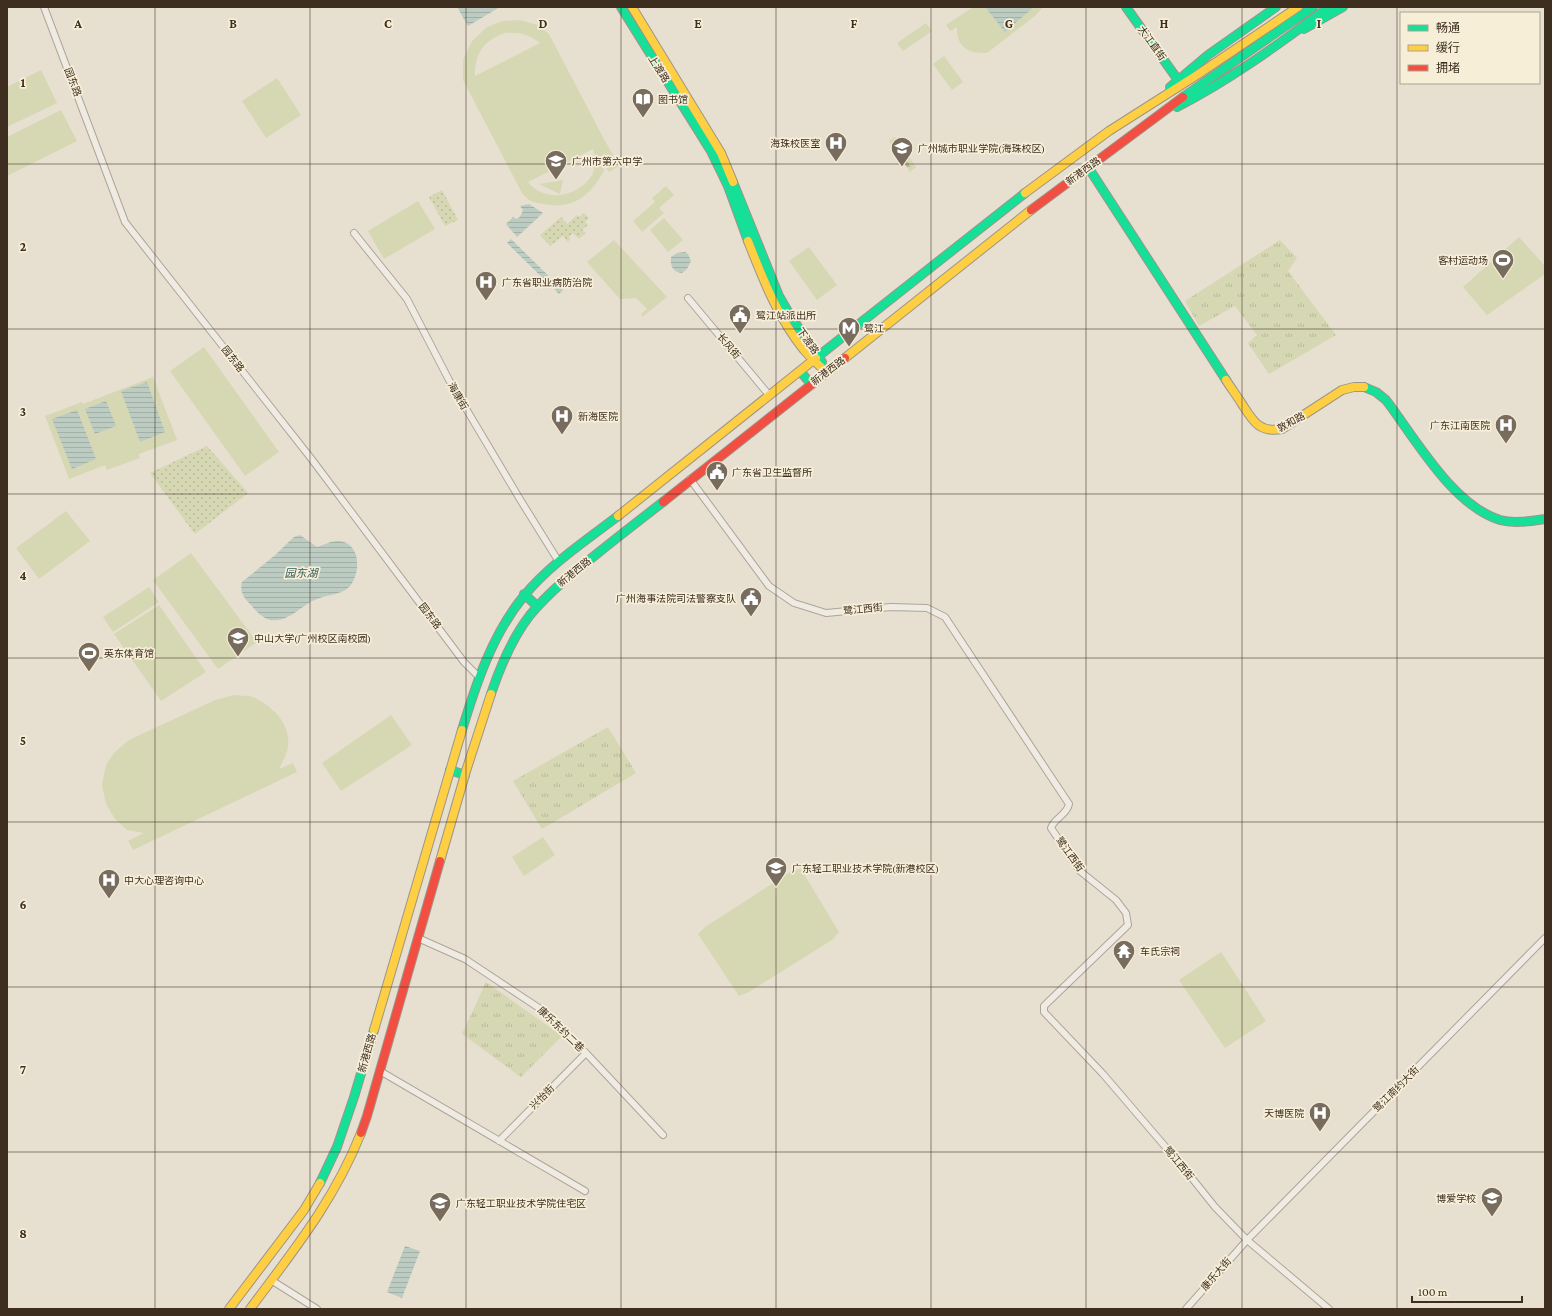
<svg xmlns="http://www.w3.org/2000/svg" width="1552" height="1316" font-family="'Crimson Pro','Noto Sans SC',serif">
  <style>
    .grass { fill: url(#grass-dots) }
    .forest { fill: url(#forest-firs) }
    .park { fill: url(#park-tufts) }
    .garden { fill: #d6d7b3; fill-rule: evenodd }
    .water { fill: url(#water-rules) }
    .lines { fill: none; stroke-linecap: round; stroke-linejoin: round }
    .street-casing { stroke: #ada599; stroke-width: 8 }
    .fast-casing { stroke: #9c958a; stroke-width: 10 }
    .slow-casing { stroke: #9c958a; stroke-width: 10 }
    .jam-casing { stroke: #9c958a; stroke-width: 10 }
    .street { stroke: #efebe3; stroke-width: 6 }
    .fast { stroke: #16e098; stroke-width: 8 }
    .slow { stroke: #ffcf43; stroke-width: 8 }
    .jam { stroke: #f24e42; stroke-width: 8 }
    .grid { fill: none; stroke: #3d2e20; stroke-width: 1; stroke-opacity: 0.55 }
    .labels { text-anchor: middle; dominant-baseline: central; stroke-width: 3.5; stroke-linejoin: round; paint-order: stroke }
    .street-label { font-size: 10px; fill: #3d2e20; stroke: #f7eed8 }
    .poi-label { font-size: 10px; fill: #3d2e20; stroke: #f7eed8; text-anchor: start }
    .water-label { font-size: 11px; font-style: italic; fill: #2f5d5a; stroke: #f7eed8 }
    .grid-label { font-size: 13px; text-anchor: middle; font-weight: bold; fill: #3d2e20; stroke: #f7eed8; stroke-width: 3.5; stroke-linejoin: round; paint-order: stroke }
  </style>
  <defs>
    <pattern id="grass-dots" width="8" height="8" patternUnits="userSpaceOnUse"><rect width="8" height="8" fill="#d6d7b3"/><path d="M2 2h.1M6 6h.1" fill="none" stroke="#b9b99a" stroke-width="1.8" stroke-linecap="round"/></pattern>
    <pattern id="forest-firs" width="22" height="20" patternUnits="userSpaceOnUse"><rect width="22" height="20" fill="#d6d7b3"/><path d="M5 1l3.5 6h-7zM16 11l3.5 6h-7z" fill="#b9b99a"/></pattern>
    <pattern id="park-tufts" width="24" height="20" patternUnits="userSpaceOnUse"><rect width="24" height="20" fill="#d6d7b3"/><path d="M3 7l-1-3M5 7V3M7 7l1-3M15 17l-1-3M17 17v-4M19 17l1-3" fill="none" stroke="#b9b99a"/></pattern>
    <pattern id="water-rules" width="6" height="5" patternUnits="userSpaceOnUse"><rect width="6" height="5" fill="#bcccc2"/><path d="M0 2.5h6" fill="none" stroke="#a2b0a6"/></pattern>
  </defs>
  <rect width="100%" height="100%" fill="#e7e0d1"/>
  <path class="grass" d="M442,190L458,220L445,226L429,197Z
    M584,213L589,218L585,222L588,225L582,230L586,233L579,239L573,233L569,237L570,239L568,242L563,236L550,246L540,235L561,217L567,224L577,215L579,217Z
    M207,446L248,493L195,534L150,473Z"/>
  <path class="forest" d="M895,137L916,167L910,172L889,141Z"/>
  <path class="park" d="M1280,240L1297,258L1288,271L1336,335L1269,374L1248,343L1257,335L1235,306L1199,326L1185,301Z
    M608,727L636,773L542,829L513,781Z
    M486,982L562,1036L521,1077L462,1034Z"/>
  <path class="garden" d="M973,7H1043L1036,15L987,53C968,54 956,46 957,27L950,31L946,25Z
    M520,20L537,25L549,34L605,141L619,166L609,172L600,157L604,171C590,196 573,210 543,204C532,202 530,202 522,193L463,80V60L472,41L487,27L503,21ZM505,33C519,32 529,34 540,43L475,76C475,53 483,41 505,33ZM593,149C595,157 596,171 590,178C575,198 544,202 528,182Z
    M926,23L932,31L903,51L897,43Z
    M944,56L963,82L952,90L933,64Z
    M41,70L57,103L7,127V87Z
    M277,78L301,115L266,138L242,101Z
    M61,110L77,141L7,176V137Z
    M563,180L560,194L539,184Z
    M666,186L674,195L659,208L664,213L642,232L633,221L655,202L652,198Z
    M418,201L435,229L384,259L368,231Z
    M664,218L683,240L668,252L650,230Z
    M1519,237L1545,266V274L1487,315L1463,287Z
    M614,240L667,297L642,317L641,314L647,309L636,298L620,299L587,262Z
    M809,247L837,285L817,300L789,261Z
    M204,347L279,452L245,476L170,371Z
    M153,377L177,440L139,454L140,458L107,470L105,465L69,479L45,416L82,402L83,404Z
    M66,511L90,541L39,579L16,548Z
    M191,553L257,642L218,669L153,580Z
    M149,587L159,602L113,632L103,617Z
    M159,605L206,672L161,701L114,634Z
    M234,695C240,696 247,695 253,697C269,704 286,719 288,737C290,749 284,759 279,769L293,763L297,772L133,850L128,841L144,833L127,830L115,819L106,804L102,785L106,765L114,753L129,740L215,700Z
    M391,715L412,745L341,791L322,763Z
    M543,837L555,855L524,876L512,857Z
    M801,869L839,932L832,940L749,992L739,996L698,934L705,927L792,871Z
    M1221,952L1266,1021L1225,1048L1179,980Z"/>
  <path class="water" d="M457,7H500L468,26Z
    M985,7H1034L1005,32Z
    M529,204L543,213L517,237L506,224L513,217L516,219L520,217L523,210L520,206Z
    M511,239L563,290L559,294L507,243Z
    M685,252L688,254L691,261L687,269L682,273C673,272 670,266 671,257L677,253Z
    M147,382L165,432L140,442L121,391Z
    M106,401L116,426L95,434L85,409Z
    M77,410L96,459L72,469L52,419Z
    M300,535L317,547C325,545 332,540 340,541C362,544 361,576 348,588C340,595 326,595 317,599C309,602 303,607 296,612C278,624 266,624 252,606C245,599 239,593 242,582L274,556L294,537Z
    M405,1246L420,1251L402,1298L387,1292Z"/>
  <g class="lines">
    <g class="street-casing">
      <path id="street" d="M44,7L125,222L310,457L464,662L480,678
        M354,233L407,299L449,380L521,501L559,562
        M688,298L769,395
        M690,479L769,586L794,603L826,613L891,607L927,608L945,617L1069,804C1067,815 1054,818 1051,828L1080,871L1116,900L1126,913L1128,925L1044,1006V1012L1103,1074L1187,1172L1215,1207L1247,1240L1329,1309
        M418,938L465,959L542,1010L586,1053L663,1135
        M380,1071L585,1191
        M499,1141L586,1053
        M271,1280L317,1309
        M1186,1309L1247,1240L1545,938"/>
    </g>
    <g class="fast-casing">
      <path id="fast" d="M621,7L711,151L728,186L748,241
        M1126,7L1178,80
        M1304,29L1343,7
        M1170,87L1208,55L1276,7
        M1183,97L1313,7
        M1177,107C1232,79 1280,43 1329,7
        M1088,167L1226,380
        M733,182L779,296L790,315L822,362
        M816,358L1025,193
        M800,371L811,384
        M1364,387L1376,392L1386,400C1415,438 1452,505 1500,520C1514,524 1531,521 1545,519
        M524,594L537,606
        M491,694C500,667 513,637 530,615C550,591 574,572 598,553C619,536 641,519 663,502
        M462,730C476,684 492,635 523,597C549,565 585,541 618,516
        M450,770L465,775
        M320,1183L337,1147L354,1097L374,1030"/>
    </g>
    <g class="slow-casing">
      <path id="slow" d="M632,7L721,153L733,182
        M1025,193L1109,131L1197,75L1298,7
        M748,241C763,279 778,318 804,350C811,358 819,365 826,372
        M845,358L1031,210
        M1226,380C1231,388 1237,396 1242,404C1253,421 1259,433 1282,429L1342,390L1354,387H1364
        M618,516L816,358
        M440,861L466,771L491,694
        M374,1030L462,730
        M229,1309L304,1210L320,1183
        M250,1309C293,1251 334,1201 361,1133"/>
    </g>
    <g class="jam-casing">
      <path id="jam" d="M1031,210L1183,97
        M663,502L845,358
        M361,1133L367,1116L440,861"/>
    </g>
    <use href="#street" class="street"/>
    <use href="#fast" class="fast"/>
    <use href="#slow" class="slow"/>
    <use href="#jam" class="jam"/>
  </g>
  <path class="grid" d="M155,7V1309M310,7V1309M466,7V1309M621,7V1309M776,7V1309M931,7V1309M1086,7V1309M1242,7V1309M1397,7V1309M7,164H1545M7,329H1545M7,494H1545M7,658H1545M7,822H1545M7,987H1545M7,1152H1545"/>
  <defs>
    <g id="library-pin" transform="scale(1.15)"><path d="M0 17L-7.5 6A9.5 9.5 0 1 1 7.5 6Z" fill="#786c5e" stroke="#f7eed8"/><path d="M-6-4Q-3-5.5-.7-3.5V5Q-3 3-6 4ZM6-4Q3-5.5 .7-3.5V5Q3 3 6 4Z" fill="#fff"/></g>
    <g id="hospital-pin" transform="scale(1.15)"><path d="M0 17L-7.5 6A9.5 9.5 0 1 1 7.5 6Z" fill="#786c5e" stroke="#f7eed8"/><path d="M-5-5h3v3.5h4V-5h3V5h-3V1.5h-4V5h-3Z" fill="#fff"/></g>
    <g id="university-pin" transform="scale(1.15)"><path d="M0 17L-7.5 6A9.5 9.5 0 1 1 7.5 6Z" fill="#786c5e" stroke="#f7eed8"/><path d="M0-5L7-2L0 1L-7-2ZM-4 1L0 2.5L4 1V4Q0 6-4 4Z" fill="#fff"/></g>
    <g id="school-pin" transform="scale(1.15)"><path d="M0 17L-7.5 6A9.5 9.5 0 1 1 7.5 6Z" fill="#786c5e" stroke="#f7eed8"/><path d="M0-5L7-2L0 1L-7-2ZM-4 1L0 2.5L4 1V4Q0 6-4 4Z" fill="#fff"/></g>
    <g id="stadium-pin" transform="scale(1.15)"><path d="M0 17L-7.5 6A9.5 9.5 0 1 1 7.5 6Z" fill="#786c5e" stroke="#f7eed8"/><path d="M0-5a6.5 5 0 1 0 0 10a6.5 5 0 1 0 0-10ZM-3.5-1.8h7v3.6h-7Z" fill="#fff"/></g>
    <g id="civic-pin" transform="scale(1.15)"><path d="M0 17L-7.5 6A9.5 9.5 0 1 1 7.5 6Z" fill="#786c5e" stroke="#f7eed8"/><path d="M-.6-6.5H3V-4.5H.6V-3L4-1V1h2V6H-6V1h2V-1L-.6-3ZM-1.2 2.5V6h2.4V2.5Z" fill="#fff"/></g>
    <g id="metro-pin" transform="scale(1.15)"><path d="M0 17L-7.5 6A9.5 9.5 0 1 1 7.5 6Z" fill="#786c5e" stroke="#f7eed8"/><path d="M-5.5 5V-5H-3L0 0L3-5H5.5V5H3V-.5L0 4L-3-.5V5Z" fill="#fff"/></g>
    <g id="temple-pin" transform="scale(1.15)"><path d="M0 17L-7.5 6A9.5 9.5 0 1 1 7.5 6Z" fill="#786c5e" stroke="#f7eed8"/><path d="M0-6L5-2H3V0L6.5 2.5H4V6H1.5V3h-3V6H-4V2.5H-6.5L-3 0V-2H-5Z" fill="#fff"/></g>
  </defs>
  <g fill-rule="evenodd">
    <use href="#library-pin" x="643" y="99"/>
    <use href="#hospital-pin" x="836" y="143"/>
    <use href="#university-pin" x="902" y="148"/>
    <use href="#school-pin" x="556" y="161"/>
    <use href="#stadium-pin" x="1503" y="260"/>
    <use href="#hospital-pin" x="486" y="282"/>
    <use href="#civic-pin" x="740" y="315"/>
    <use href="#metro-pin" x="849" y="328"/>
    <use href="#hospital-pin" x="562" y="416"/>
    <use href="#hospital-pin" x="1506" y="425"/>
    <use href="#civic-pin" x="717" y="472"/>
    <use href="#civic-pin" x="751" y="598"/>
    <use href="#university-pin" x="238" y="638"/>
    <use href="#stadium-pin" x="89" y="653"/>
    <use href="#university-pin" x="776" y="868"/>
    <use href="#hospital-pin" x="109" y="880"/>
    <use href="#temple-pin" x="1124" y="951"/>
    <use href="#hospital-pin" x="1320" y="1113"/>
    <use href="#school-pin" x="1492" y="1198"/>
    <use href="#university-pin" x="440" y="1203"/>
  </g>
  <g class="labels">
    <g class="street-label">
      <text transform="translate(1152 43) rotate(54)">大江直街</text>
      <text transform="translate(659 69) rotate(58)">上渡路</text>
      <text transform="translate(73 82) rotate(69)">园东路</text>
      <text transform="translate(1083 171) rotate(-36)">新港西路</text>
      <text transform="translate(808 341) rotate(55)">下渡路</text>
      <text transform="translate(729 346) rotate(50)">长风街</text>
      <text transform="translate(233 359) rotate(52)">园东路</text>
      <text transform="translate(828 371) rotate(-37)">新港西路</text>
      <text transform="translate(458 396) rotate(60)">海康街</text>
      <text transform="translate(1291 422) rotate(-28)">敦和路</text>
      <text transform="translate(574 572) rotate(-39)">新港西路</text>
      <text transform="translate(863 609) rotate(-6)">鹭江西街</text>
      <text transform="translate(430 616) rotate(53)">园东路</text>
      <text transform="translate(1070 854) rotate(54)">鹭江西街</text>
      <text transform="translate(561 1029) rotate(44)">康乐东约二巷</text>
      <text transform="translate(367 1053) rotate(-74)">新港西路</text>
      <text transform="translate(1396 1089) rotate(-45)">鹭江南约大街</text>
      <text transform="translate(542 1097) rotate(-45)">兴怡街</text>
      <text transform="translate(1179 1163) rotate(50)">鹭江西街</text>
      <text transform="translate(1216 1274) rotate(-49)">康乐大街</text>
    </g>
    <g class="poi-label">
      <text x="658" y="99">图书馆</text>
      <text x="820" y="143" text-anchor="end">海珠校医室</text>
      <text x="918" y="148">广州城市职业学院(海珠校区)</text>
      <text x="572" y="161">广州市第六中学</text>
      <text x="1488" y="260" text-anchor="end">客村运动场</text>
      <text x="502" y="282">广东省职业病防治院</text>
      <text x="756" y="315">鹭江站派出所</text>
      <text x="864" y="328">鹭江</text>
      <text x="578" y="416">新海医院</text>
      <text x="1490" y="425" text-anchor="end">广东江南医院</text>
      <text x="732" y="472">广东省卫生监督所</text>
      <text x="736" y="598" text-anchor="end">广州海事法院司法警察支队</text>
      <text x="254" y="638">中山大学(广州校区南校园)</text>
      <text x="104" y="653">英东体育馆</text>
      <text x="792" y="868">广东轻工职业技术学院(新港校区)</text>
      <text x="124" y="880">中大心理咨询中心</text>
      <text x="1140" y="951">车氏宗祠</text>
      <text x="1304" y="1113" text-anchor="end">天博医院</text>
      <text x="1476" y="1198" text-anchor="end">博爱学校</text>
      <text x="456" y="1203">广东轻工职业技术学院住宅区</text>
    </g>
    <g class="water-label">
      <text x="301" y="573">园东湖</text>
    </g>
  </g>
  <g class="grid-label">
    <text x="78" y="28">A</text>
    <text x="233" y="28">B</text>
    <text x="388" y="28">C</text>
    <text x="543" y="28">D</text>
    <text x="698" y="28">E</text>
    <text x="854" y="28">F</text>
    <text x="1009" y="28">G</text>
    <text x="1164" y="28">H</text>
    <text x="1319" y="28">I</text>
    <text x="23" y="87">1</text>
    <text x="23" y="251">2</text>
    <text x="23" y="416">3</text>
    <text x="23" y="580">4</text>
    <text x="23" y="745">5</text>
    <text x="23" y="909">6</text>
    <text x="23" y="1074">7</text>
    <text x="23" y="1238">8</text>
  </g>
  <rect width="1552" height="1316" fill="none" stroke="#3d2e20" stroke-width="16"/>
  <rect x="1400" y="12" width="140" height="72" fill="#f7eed8" stroke="#ada18e"/>
  <rect x="1408" y="25" width="20" height="6" fill="#16e098" stroke="#ada18e"/>
  <text x="1436" y="32" font-size="12" fill="#3d2e20">畅通</text>
  <rect x="1408" y="45" width="20" height="6" fill="#ffcf43" stroke="#ada18e"/>
  <text x="1436" y="52" font-size="12" fill="#3d2e20">缓行</text>
  <rect x="1408" y="65" width="20" height="6" fill="#f24e42" stroke="#ada18e"/>
  <text x="1436" y="72" font-size="12" fill="#3d2e20">拥堵</text>
  <path d="M1412 1296v6h110v-6" fill="none" stroke="#3d2e20" stroke-width="2"/>
  <text x="1418" y="1296" font-size="12" fill="#3d2e20" stroke="#f7eed8" stroke-width="3" paint-order="stroke">100 m</text>
</svg>
